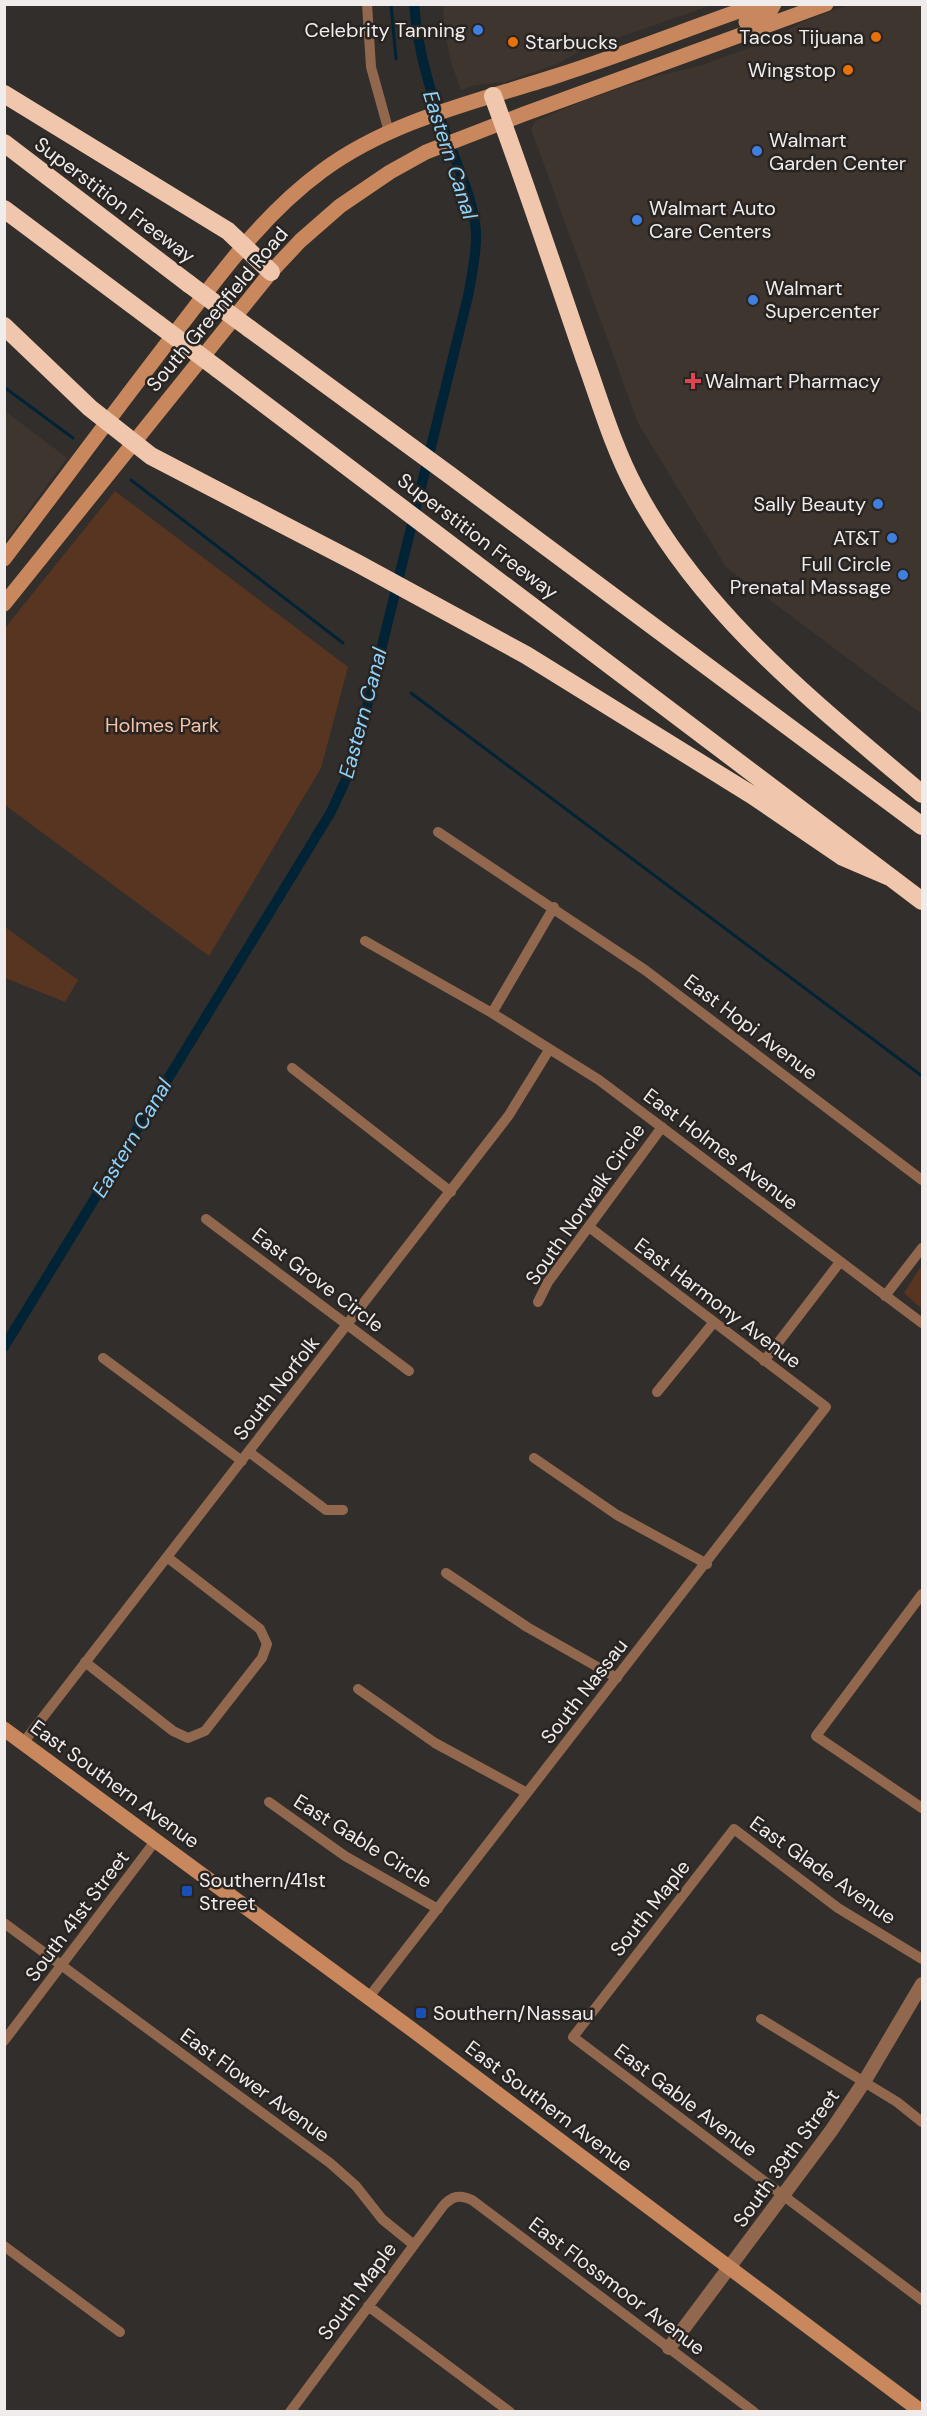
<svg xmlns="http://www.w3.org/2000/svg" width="927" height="2416" font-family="'DM Sans',sans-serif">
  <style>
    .built { fill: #3f352f }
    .green { fill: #583521 }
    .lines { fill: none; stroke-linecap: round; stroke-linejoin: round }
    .stream { stroke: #002335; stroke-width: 3 }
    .canal { stroke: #002335; stroke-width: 10 }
    .minor { stroke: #91684e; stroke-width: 10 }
    .tertiary { stroke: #91684e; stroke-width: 14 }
    .secondary { stroke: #c9875d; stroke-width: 15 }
    .motorway { stroke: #f0c6ad; stroke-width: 18 }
    .motorway-bridge { stroke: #f0c6ad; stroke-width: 18 }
    .shop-dot { fill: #3f7fe0; stroke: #282422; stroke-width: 2 }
    .food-dot { fill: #e8710a; stroke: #282422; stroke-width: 2 }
    .health-dot { fill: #e0444e; stroke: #282422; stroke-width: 2 }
    .transit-dot { fill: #1a4fb4; stroke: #282422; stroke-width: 2 }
    .labels { text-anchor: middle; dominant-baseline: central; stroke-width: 5; stroke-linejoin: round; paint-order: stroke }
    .poi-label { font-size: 20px; fill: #efeceb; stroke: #282422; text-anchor: start }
    .street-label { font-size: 20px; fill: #efeceb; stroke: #282422 }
    .park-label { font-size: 20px; fill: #f5c2a6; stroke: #282422 }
    .water-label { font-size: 21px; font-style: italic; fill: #8cd4fe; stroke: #282422 }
  </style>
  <rect width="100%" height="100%" fill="#322e2b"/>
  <path class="built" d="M443,5V4L712,5L580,51L557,64L504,82L475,85L461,90L451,62L444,27Z
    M848,5H922V714L726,567L638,423L531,129L535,122L540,119L591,98L657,76L699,66L769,41L800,23Z
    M5,411L67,458L5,542H4Z"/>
  <path class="green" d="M115,491L348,667L321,768L209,956L5,805V628Z
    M5,927L78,980L65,1002L5,978Z
    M922,1265V1309L904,1293Z"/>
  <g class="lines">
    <path class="stream" d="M391,4L396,59
      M4,387L73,438
      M131,480L343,643
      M411,693L922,1076"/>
    <path class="canal" d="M4,1347L331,812L353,764L469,292C472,272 477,252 476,232C474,203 461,174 451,148C433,100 418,56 414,4"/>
    <path class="minor" d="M367,4L371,67L389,132
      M438,832L645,970L922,1180
      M365,941L492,1013L599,1080L922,1323
      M492,1013L554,907
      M292,1068L451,1192
      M206,1219L409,1371
      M885,1296L922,1248
      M538,1302L548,1282L662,1127
      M103,1358L242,1461
      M764,1361L840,1262
      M657,1392L714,1322
      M249,1452L326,1510H343
      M534,1458L617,1515L707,1564
      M446,1573L527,1627L617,1678
      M922,1594L816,1736L922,1808
      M85,1662L173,1731L188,1738L205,1731L262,1658L267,1644L260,1629L167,1557
      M358,1689L435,1743L527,1793
      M23,1743L509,1115L549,1050
      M269,1802L345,1856L438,1909
      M4,1923L330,2163L356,2186L382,2219L414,2245
      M922,1959L838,1908L734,1829L573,2037L922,2300
      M369,1997L826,1407L589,1227
      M761,2019L897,2102L922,2122
      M4,2041L156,1840
      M4,2246L120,2332
      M368,2306L510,2412
      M290,2412L443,2206C452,2196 460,2194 472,2200L754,2412"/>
    <path class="tertiary" d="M669,2348L831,2131L864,2082L922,1984"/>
    <path class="secondary" d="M746,22L769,13L774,4
      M4,559C61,484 117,408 175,333C220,275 262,215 322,171C391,120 476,102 556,76C625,54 692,27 759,4
      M4,604L271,272L300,241L340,206L390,172L426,152L524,114L826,4
      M4,1729L410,2028L922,2412"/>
    <path class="motorway" d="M4,94L228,231L271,272
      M493,96C525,182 554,270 584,357C600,401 613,447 635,488C702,615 815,703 922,794
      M4,143L189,284
      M4,209L158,324
      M4,326L90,408L151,456L357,563L526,655L752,795L843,857L892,878
      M250,329L451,476L922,826
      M218,369L922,901"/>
    <path class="motorway-bridge" d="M189,284L250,329
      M158,324L218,369"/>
  </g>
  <g class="shop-dot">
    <circle cx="478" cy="30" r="6"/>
    <circle cx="757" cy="151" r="6"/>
    <circle cx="637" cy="220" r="6"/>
    <circle cx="753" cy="300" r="6"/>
    <circle cx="878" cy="504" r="6"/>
    <circle cx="892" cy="538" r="6"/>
    <circle cx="903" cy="575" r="6"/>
  </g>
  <g class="food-dot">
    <circle cx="876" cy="37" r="6"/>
    <circle cx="513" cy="42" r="6"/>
    <circle cx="848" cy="70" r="6"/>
  </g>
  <path class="health-dot" d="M690 372h6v6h6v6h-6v6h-6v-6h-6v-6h6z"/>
  <g class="transit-dot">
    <rect x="181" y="1885" width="12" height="12" rx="3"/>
    <rect x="415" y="2007" width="12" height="12" rx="3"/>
  </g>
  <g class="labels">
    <g class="poi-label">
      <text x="466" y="30" text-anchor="end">Celebrity Tanning</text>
      <text x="864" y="37" text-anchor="end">Tacos Tijuana</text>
      <text x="525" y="42">Starbucks</text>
      <text x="836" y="70" text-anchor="end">Wingstop</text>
      <text x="769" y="140">Walmart<tspan x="769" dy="23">Garden Center</tspan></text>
      <text x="649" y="208">Walmart Auto<tspan x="649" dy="23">Care Centers</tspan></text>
      <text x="765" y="288">Walmart<tspan x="765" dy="23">Supercenter</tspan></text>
      <text x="705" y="381">Walmart Pharmacy</text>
      <text x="866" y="504" text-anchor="end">Sally Beauty</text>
      <text x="880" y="538" text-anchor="end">AT&amp;T</text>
      <text x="891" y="564" text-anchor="end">Full Circle<tspan x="891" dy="23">Prenatal Massage</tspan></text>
      <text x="199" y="1880">Southern/41st<tspan x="199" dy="23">Street</tspan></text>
      <text x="433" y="2013">Southern/Nassau</text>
    </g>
    <g class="street-label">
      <text transform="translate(115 200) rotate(37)">Superstition Freeway</text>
      <text transform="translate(217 309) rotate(-50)">South Greenfield Road</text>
      <text transform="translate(478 536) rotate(37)">Superstition Freeway</text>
      <text transform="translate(751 1027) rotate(37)">East Hopi Avenue</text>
      <text transform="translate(721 1149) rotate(37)">East Holmes Avenue</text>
      <text transform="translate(585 1204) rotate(-55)">South Norwalk Circle</text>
      <text transform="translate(318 1280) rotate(37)">East Grove Circle</text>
      <text transform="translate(718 1303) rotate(37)">East Harmony Avenue</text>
      <text transform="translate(276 1388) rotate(-52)">South Norfolk</text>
      <text transform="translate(584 1691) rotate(-52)">South Nassau</text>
      <text transform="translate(115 1784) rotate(36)">East Southern Avenue</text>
      <text transform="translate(363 1841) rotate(32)">East Gable Circle</text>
      <text transform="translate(823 1870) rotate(35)">East Glade Avenue</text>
      <text transform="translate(650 1908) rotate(-52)">South Maple</text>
      <text transform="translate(77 1916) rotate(-53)">South 41st Street</text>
      <text transform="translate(255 2085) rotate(36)">East Flower Avenue</text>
      <text transform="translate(686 2100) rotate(37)">East Gable Avenue</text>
      <text transform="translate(549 2106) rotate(37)">East Southern Avenue</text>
      <text transform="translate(786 2158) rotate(-54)">South 39th Street</text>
      <text transform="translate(617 2286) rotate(37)">East Flossmoor Avenue</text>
      <text transform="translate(357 2291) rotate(-53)">South Maple</text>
    </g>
    <g class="park-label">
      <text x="162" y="725">Holmes Park</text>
    </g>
    <g class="water-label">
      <text transform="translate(450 155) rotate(72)">Eastern Canal</text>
      <text transform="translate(363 713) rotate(-75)">Eastern Canal</text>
      <text transform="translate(132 1138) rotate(-59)">Eastern Canal</text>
    </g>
  </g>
  <rect width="927" height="2416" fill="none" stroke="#efeceb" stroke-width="12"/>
</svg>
